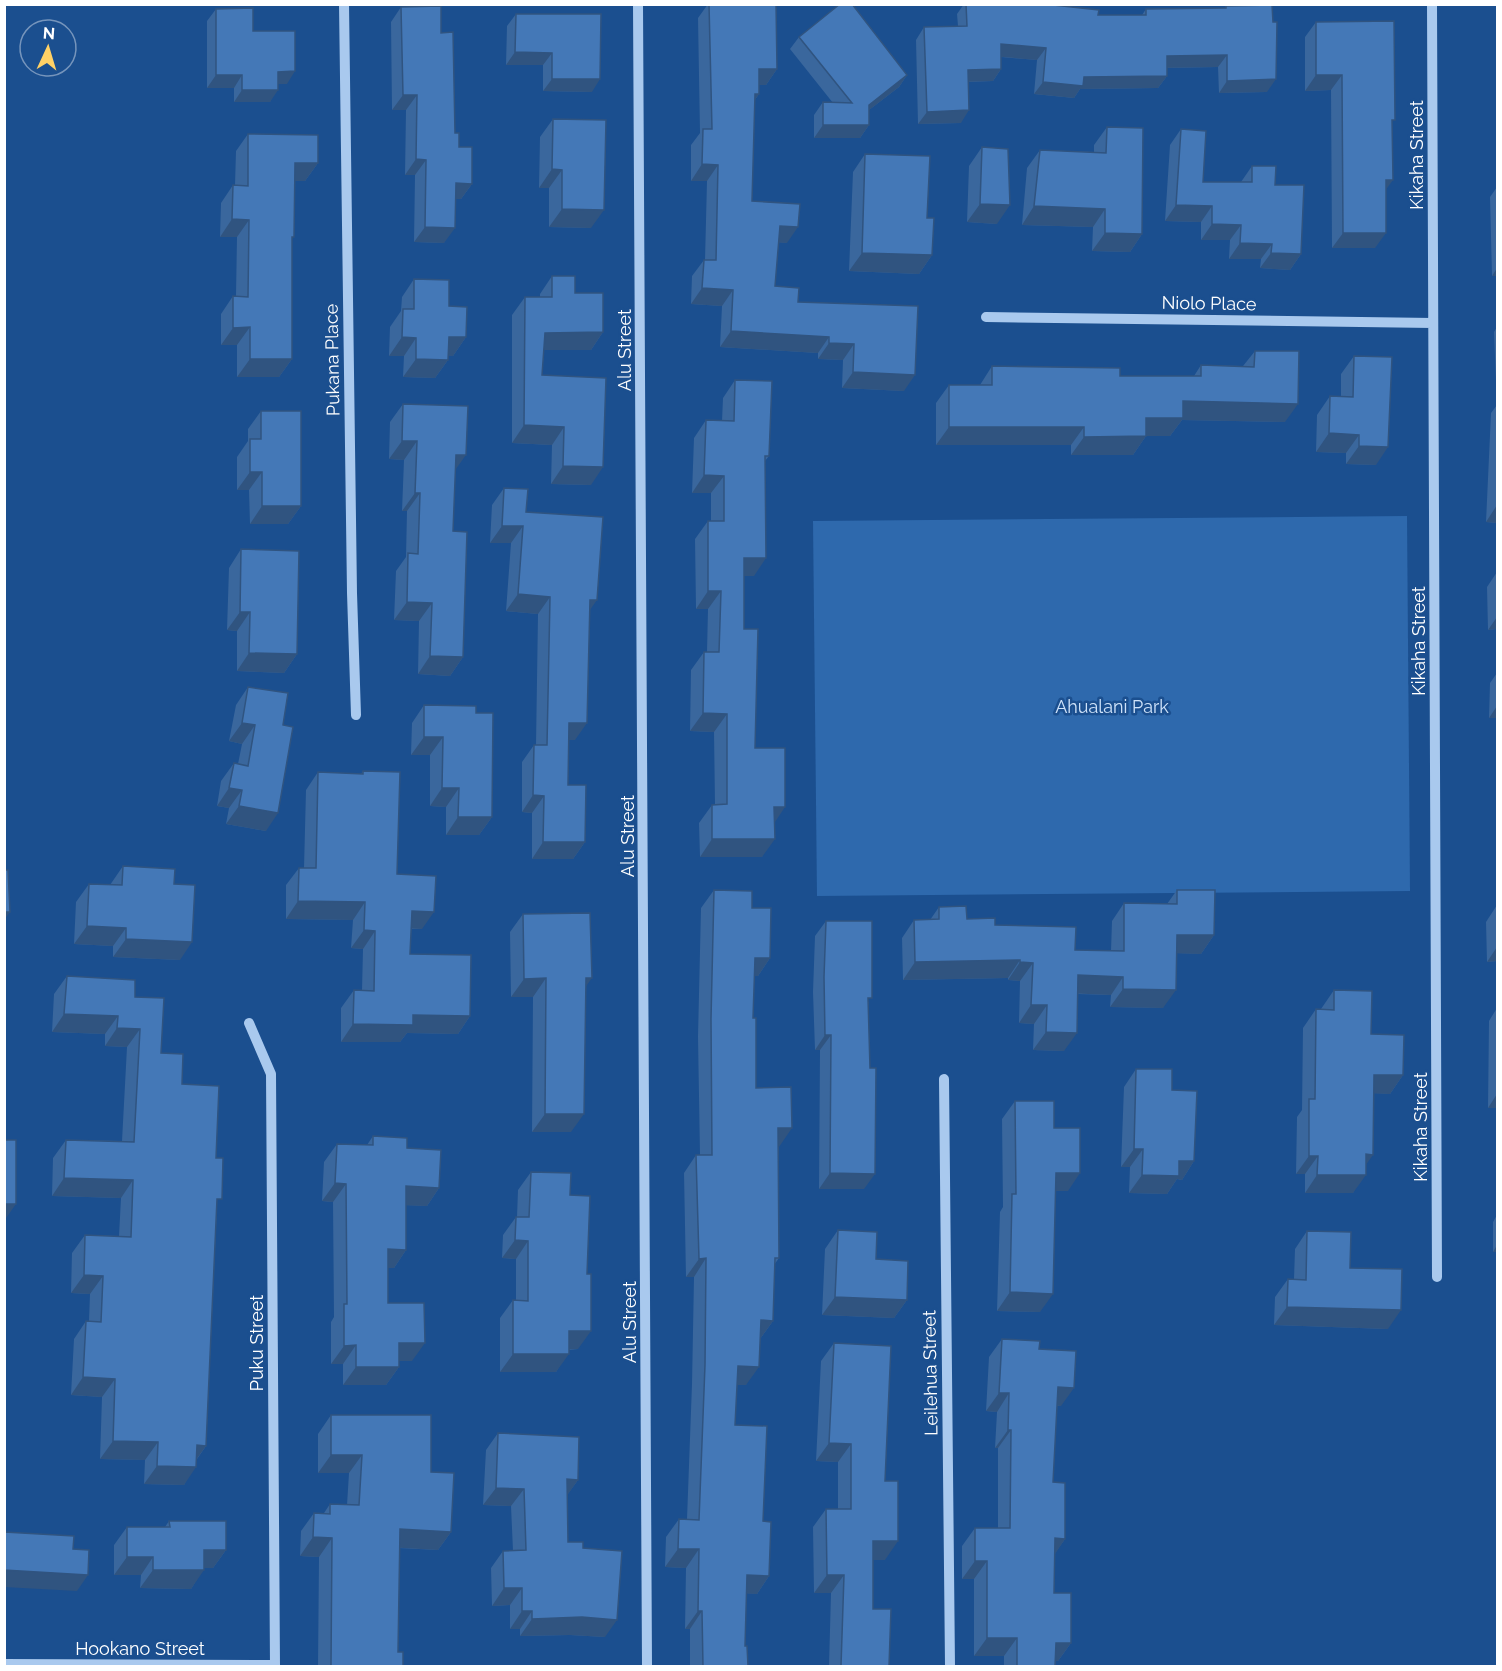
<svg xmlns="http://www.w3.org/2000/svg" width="1502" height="1671" font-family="Raleway,sans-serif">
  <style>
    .green { fill: #2e69ad }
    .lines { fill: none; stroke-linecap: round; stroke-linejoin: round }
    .minor { stroke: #a9c9ee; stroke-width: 10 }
    .wall { fill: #3a679d }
    .shaded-wall { fill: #305480 }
    .building { fill: #4478b7; stroke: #305480; stroke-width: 1.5 }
    .labels { text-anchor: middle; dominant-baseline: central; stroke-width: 5; stroke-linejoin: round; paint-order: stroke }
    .street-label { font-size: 18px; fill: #fff; stroke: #1b4f8f }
    .park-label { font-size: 18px; fill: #cfe3fa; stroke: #1b4f8f }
  </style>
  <rect width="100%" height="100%" fill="#1b4f8f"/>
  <path class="green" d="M1407,516L1410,891L817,896L813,521Z"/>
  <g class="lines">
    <path class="minor" d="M344,4L352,593L356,715
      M638,4L647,1666
      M1432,4L1437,1277
      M986,317L1433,323
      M249,1023L271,1074L275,1666
      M944,1079L950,1666
      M4,1664L275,1665"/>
  </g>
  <path class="wall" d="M708,4H776L777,69L766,85H759V94L754,101L752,201L787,243L778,242L775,286L798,302L918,306L904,391L842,388L843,360L818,359V353L720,347L722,306L691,304L692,276L704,260H705L707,181H691V145L700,133L698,18Z
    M964,4H1044L1098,15H1142L1146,9L1225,8L1226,6L1267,92L1219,93L1218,67L1167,68V76L1158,88L1080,89L1074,98L1034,94L1037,60L1001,57V69L993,81L968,82L961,123L918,124L916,40L924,27L958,26L957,14Z
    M401,7L441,33L455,133L472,184L461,199H455L444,243L414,242L415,175H405L406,110H392L391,22Z
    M216,9L253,31L287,84H278L270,102H234V88H207V21Z
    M516,14L592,92L543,91V65H506L507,26Z
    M1316,22L1392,123L1375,248H1332L1331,90L1305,91V37Z
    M799,37L907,75L899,87L869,110V125L860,138H814V115L823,102L833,103L790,49Z
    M553,119L591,228L549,227V188H539L540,137Z
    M1107,127L1142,234L1130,252L1092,251L1093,227L1022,225L1027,168L1040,150L1094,152V145Z
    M1181,129L1203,182H1241L1252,166L1275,185L1301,254L1290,270L1260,268L1261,259H1229L1230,240H1201V222L1165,221L1170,145Z
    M248,134L318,163L305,181H295L292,240V359L279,377H237V345H221V314L233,296H236L237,237H220L221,203L233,185H235L236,151Z
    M1497,138V276H1492L1490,197L1497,187Z
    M982,147L997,224L967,222L969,166Z
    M865,154L927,218L932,255L919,274L849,271L853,172Z
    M552,276L575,293L603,332L591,350H544L542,375L591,485L551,484L552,445L512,443V315L525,297H540V294Z
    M414,279L449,306L466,337L453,356L448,355V360L435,378L403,377L404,356H389L390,327L401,311L402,297Z
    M1497,327V523L1486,522L1491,413L1497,405L1494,332Z
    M1255,351L1285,422L1182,420L1170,436H1146L1133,455H1071V445H936V403L949,385H980L992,366L1120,376H1194L1201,365L1243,366Z
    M1354,356L1376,465L1346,464V453L1316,452L1317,415L1330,396L1341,397V374Z
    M735,380L769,456L765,461L754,576H744V629L755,748L774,823L762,857H700L699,823L712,805H715L714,732L690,731L691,670L704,652H707L708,609H696L695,539L708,521H711V493H692L694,438L706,420L722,421L723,398Z
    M403,404L455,471L453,531L463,657L450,676L418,674L419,621L394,620L396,571L406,557L407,511H402L404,460L389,459L390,422Z
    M261,411L301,506L288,524H250L249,490H237V457L248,441V429Z
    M504,488L526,512L590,611L575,740H569L568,785L585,842L573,859H532V813L522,812V762L534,745H536L538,614L506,611L511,543H490L492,505Z
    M241,549L297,654L284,673L237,671V631L227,630L229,568Z
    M1497,572V629L1488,630L1487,587Z
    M1497,673V718H1489L1490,683Z
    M248,687L288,693L266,831L226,824L229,808L217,806L221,781L234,763L238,764L242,744L229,741L236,705Z
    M424,705L476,713L492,817L479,835H446V807L430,806V755H411L412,723Z
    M363,771L397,874L422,929H411L410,954L470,1016L458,1034L407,1033L400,1042H341V1008L354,990H362L363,949L351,948L353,920L286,919V885L299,868H304L306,790L318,772L361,774Z
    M1497,809V861H1496V812Z
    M123,866L174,884L180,960L113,957V946L74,944L76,902L89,884L110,885Z
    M714,890L752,908L770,958L758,976H754L753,1018L756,1088L779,1147V1258L774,1265L773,1321L760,1339L746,1385H737L735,1425L763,1521L769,1576L757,1594L746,1593L745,1646L748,1666H690V1629H685L686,1568L665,1567L666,1537L679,1519H687L692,1384L694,1277H686L684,1173L696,1155H700L698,1037L701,908Z
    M1177,890L1214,935L1201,954L1177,953L1163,1008L1110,1007L1111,995L1078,994L1064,1051L1033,1050L1034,1024L1019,1023L1020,981L1008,980V978L903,980L902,938L914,920H930L939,907L967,919L995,925L1075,950L1111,951L1112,921L1124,903L1167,904Z
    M1497,905V961L1487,962L1486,922Z
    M523,914L586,986L571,1132H532L533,997H511L510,932Z
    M826,921L869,1003L864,1189H819L820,1050H815L813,992L815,936Z
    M67,976L135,997L161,1053L182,1084L216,1158L217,1206L206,1446L197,1459L184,1485L144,1484L145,1460L100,1459L102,1397L71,1395L74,1339L86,1321H89L90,1294L71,1293L72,1253L85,1235L119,1236L121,1198L52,1196L53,1158L66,1140L122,1141L127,1047L105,1046V1034L52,1032L54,994Z
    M1334,990L1371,1034L1403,1075L1390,1094L1374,1093L1366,1165L1353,1193H1305V1174H1296L1297,1117L1302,1110L1303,1028L1316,1009H1321Z
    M1497,1008V1108H1488L1489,1021Z
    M1136,1069L1172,1090L1194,1161L1182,1180L1177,1179L1167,1194L1129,1193L1130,1167H1121L1124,1087Z
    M1015,1101L1054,1128L1068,1191H1055L1040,1312L997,1311L1000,1212L1003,1207L1002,1119Z
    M373,1136L407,1148L439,1188L427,1206L406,1205V1250L394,1268H388V1303L412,1361H399V1367L386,1385H343V1364H331V1322L334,1317L333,1202L322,1201L324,1162L337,1144L367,1145Z
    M531,1172L570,1195L578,1349L569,1350L556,1372H500V1318L513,1300H516V1259L502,1258L503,1235L516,1217H517L518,1190Z
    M1497,1215V1252H1493V1222Z
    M838,1230L876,1259L907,1300L894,1318L822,1315L825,1249Z
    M1307,1231L1388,1329L1274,1325L1275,1297L1288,1279H1294L1295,1249Z
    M1002,1339L1039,1349L1061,1406H1057L1053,1482L1065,1539L1055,1553L1054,1593L1071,1643L1058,1661H1056L1055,1666H1004V1656H974V1579H962V1546L975,1528H998V1448H995L997,1412L986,1411L989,1357Z
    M834,1343L885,1481V1560H873V1609L889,1666H829L831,1593H814L813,1527L826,1509H838V1462L816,1461L821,1361Z
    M331,1415L431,1472L451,1532L438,1550L399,1548L398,1652L403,1666H318L319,1557L300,1556L301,1531L314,1513H324L330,1504L347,1505L349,1473H318V1434Z
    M498,1433L578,1480L567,1495L568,1542L583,1548L605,1637L570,1635L520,1636V1629H510V1605L492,1606L491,1568L503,1551H513L511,1506L483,1505L486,1450Z
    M169,1521L226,1550L213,1568H204L191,1589L140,1588L141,1575H114V1545L127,1527H165Z"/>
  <path class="shaded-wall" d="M1001,44L1046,48L1037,60L992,56Z
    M515,52L552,53L543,65H506Z
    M1227,55L1218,67L1158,68L1167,56Z
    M759,69H777L766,85H748Z
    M1001,69L993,81L959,82L968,70Z
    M295,71L287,84H270L278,72Z
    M216,75H242L234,88H207Z
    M907,75L899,87L860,117L869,105Z
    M1316,75H1342L1331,90L1305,91Z
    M1167,76L1158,88L1080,89L1074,98L1034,94L1043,82L1084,77Z
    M552,79H600L592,92L543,91Z
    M1276,79L1267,92L1219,93L1227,81Z
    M242,90H278L270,102H234Z
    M755,94H759L748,110Z
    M403,95H417L406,110H392Z
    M969,110L961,123L918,124L927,112Z
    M823,125H869L860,138H814Z
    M416,159L426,160L415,175H405Z
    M295,163H318L305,181H283Z
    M702,164L718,165L707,181H691Z
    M552,169L562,170L549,188H539Z
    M1386,180H1393L1382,195Z
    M456,183L472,184L461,199H445Z
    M980,204L1010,205L997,224L967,222Z
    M1176,205L1212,206L1201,222L1165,221Z
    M1034,206L1105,209L1093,227L1022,225Z
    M562,209L604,210L591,228L549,227Z
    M232,219L249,220L237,237H220Z
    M1212,224L1241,225L1230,240H1201Z
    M780,226L798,227L787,243L768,242Z
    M425,227L455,228L444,243L414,242Z
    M1105,233L1142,234L1130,252L1092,251Z
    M1343,233H1386L1375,248H1332Z
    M1240,243L1272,244L1261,259H1229Z
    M862,253L932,255L919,274L849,271Z
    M1271,253L1301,254L1290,270L1260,268Z
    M1497,268V276H1492Z
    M702,288L733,290L722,306L691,304Z
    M250,327L237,345H221L233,328Z
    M731,331L829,337L818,353L720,347Z
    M603,332L591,350H533L545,333Z
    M402,337L416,338L404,356H389Z
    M449,337H466L453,356L436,355Z
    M829,343L854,344L843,360L818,359Z
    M250,359H292L279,377H237Z
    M416,359L448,360L435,378L403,377Z
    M853,372L915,375L904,391L842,388Z
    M1183,401L1298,404L1285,422L1182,420L1170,436H1146L1133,455H1071L1084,437L1146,418Z
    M524,425L564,427L552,445L512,443Z
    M949,427H1084L1071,445H936Z
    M1329,433L1359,435L1346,453L1316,452Z
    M402,441H417L404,460L389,459Z
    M1359,446L1388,447L1376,465L1346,464Z
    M456,455H466L453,473Z
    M563,466L603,467L591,485L551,484Z
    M250,472H262L249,490H237Z
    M704,475L724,476L711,493H692Z
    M415,493H420L407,511H402Z
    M1497,505V523L1486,522Z
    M262,506H301L288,524H250Z
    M502,526H523L511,543H490Z
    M744,558H766L754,576H731Z
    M708,591H721L708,609H696Z
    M518,594L550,597L538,614L506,611Z
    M590,600H597L585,617Z
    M407,602L432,603L419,621L394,620Z
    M240,612H250L237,631L227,630Z
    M1497,617V629L1488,630Z
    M249,653L297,654L284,673L237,671Z
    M430,656L463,657L450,676L418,674Z
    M1497,706V718H1489Z
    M703,713L727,714L714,732L690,731Z
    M242,723L255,725L242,744L229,741Z
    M569,723H587L575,740H557Z
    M424,737H443L430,755H411Z
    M229,788L242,790L229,808L217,806Z
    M442,788H459L446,807L430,806Z
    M533,795L544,796L532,813L522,812Z
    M239,806L278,813L266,831L226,824Z
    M774,807H785L773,825Z
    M458,817H492L479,835H446Z
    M712,839H775L762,857H700Z
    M543,842H585L573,859H532Z
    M298,901L365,902L353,920L286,919Z
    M412,911L434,912L422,929L400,928Z
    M4,912H10L4,920Z
    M87,926L126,928L113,946L74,944Z
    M364,930L375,931L363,949L351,948Z
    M1177,935H1214L1201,954L1164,953Z
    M126,939L192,942L180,960L113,957Z
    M1497,947V961L1487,962Z
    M755,958H770L758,976H742Z
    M1020,960L1008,978L903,980L915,962Z
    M1020,962L1033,963L1020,981L1008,980Z
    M1078,975L1123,977L1111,995L1066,993Z
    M546,978L533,997H511L524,979Z
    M586,978H592L579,996Z
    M1123,989L1176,990L1163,1008L1110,1007Z
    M1031,1005H1047L1034,1024L1019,1023Z
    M64,1014L118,1016L105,1034L52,1032Z
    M413,1015L470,1016L458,1034L407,1033L400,1042H341L353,1024Z
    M117,1028L140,1029L127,1047L105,1046Z
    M1046,1032L1077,1033L1064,1051L1033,1050Z
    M825,1035H831L820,1050H815Z
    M1374,1075H1403L1390,1094L1361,1093Z
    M1497,1094V1108H1488Z
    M545,1114H584L571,1132H532Z
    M778,1128H792L779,1147H765Z
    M1134,1149H1143L1130,1167H1121Z
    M1366,1154L1373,1155L1360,1173Z
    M1309,1156H1318L1305,1174H1296Z
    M1179,1161H1194L1182,1180L1177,1179L1167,1194L1129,1193L1142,1175Z
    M830,1173L875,1174L864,1189H819Z
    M1056,1173H1080L1068,1191H1043Z
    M1317,1175H1366L1353,1193H1305Z
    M64,1178L133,1180L121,1198L52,1196Z
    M335,1183L346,1184L333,1202L322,1201Z
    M406,1186L439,1188L427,1206L393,1205Z
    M4,1204H16L4,1221Z
    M515,1240L528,1241L516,1259L502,1258Z
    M1497,1245V1252H1493Z
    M388,1249L406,1250L394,1268H375Z
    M706,1258L694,1277H686L699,1259Z
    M84,1275L103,1276L90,1294L71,1293Z
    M1010,1292L1053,1294L1040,1312L997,1311Z
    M835,1297L907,1300L894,1318L822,1315Z
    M1287,1307L1401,1310L1388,1329L1274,1325Z
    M761,1320L773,1321L760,1339Z
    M569,1331H591L578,1349L556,1350Z
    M399,1343H425L412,1361H386Z
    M356,1345L343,1364H331L344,1346Z
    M513,1354H569L556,1372H500Z
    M738,1366L759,1367L746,1385H725Z
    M356,1367H399L386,1385H343Z
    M83,1377L115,1379L102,1397L71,1395Z
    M1058,1387L1074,1388L1061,1406L1046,1405Z
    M999,1393H1009L997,1412L986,1411Z
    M1008,1430H1011L998,1448H995Z
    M113,1441L158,1442L145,1460L100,1459Z
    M829,1443L851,1444L838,1462L816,1461Z
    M197,1445L206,1446L193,1464Z
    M331,1455H362L349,1473H318Z
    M157,1466L196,1467L184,1485L144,1484Z
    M567,1479L578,1480L566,1497Z
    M496,1488L524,1489L511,1506L483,1505Z
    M400,1529L451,1532L438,1550L387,1547Z
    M313,1537L332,1538L319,1557L300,1556Z
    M1055,1538L1065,1539L1053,1557Z
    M873,1541H898L885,1560H860Z
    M678,1549H699L686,1568L665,1567Z
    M204,1550H226L213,1568H191Z
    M127,1557H153L141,1575H114Z
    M975,1561H987L974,1579H962Z
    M4,1570L88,1575L77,1591L4,1587Z
    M153,1570H204L191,1589L140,1588Z
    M747,1575L769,1576L757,1594L734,1593Z
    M827,1575H844L831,1593H814Z
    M504,1588H522L510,1605L492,1606Z
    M522,1611H532L520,1629H510Z
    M698,1611H702L690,1629H685Z
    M582,1617L617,1620L605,1637L570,1635L520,1636L532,1619Z
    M987,1638H1017L1004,1656H974Z
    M1056,1643H1071L1058,1661H1043Z"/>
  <path class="building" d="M709,4H776L777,69H759V94H755L752,201L800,204L798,227L780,226L775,286L799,288L798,302L918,306L915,375L853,372L854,344L829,343V337L731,331L733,290L702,288L704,260H716L718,165L702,164L703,129H712Z
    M840,4H852L907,75L869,105V125H823V102L852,103L799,37Z
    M966,4H1044L1099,10L1098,15H1146V9L1226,8V6L1272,5L1273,22H1277L1276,79L1227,81V55L1167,56V76L1084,77L1083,86L1043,82L1046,48L1001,44V69L968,70L969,110L927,112L924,27L967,26Z
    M441,6V33L453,32L455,133H459V147H472V184L456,183L455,228L425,227L426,160L416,159L417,95H403L401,7Z
    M253,8V31H295V71L278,72V90H242V75H216V9Z
    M516,14H601L600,79H552V53L515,52Z
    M1394,21L1395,120H1392L1393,180H1386V233H1343L1342,80V75H1316V22Z
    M553,119L606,120L604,210L562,209V170L552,169Z
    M1107,127L1143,128L1142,234L1105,233V209L1034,206L1040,150L1106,153Z
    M1181,129L1206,131L1203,182H1252V166H1276L1275,185H1304L1301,254L1271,253L1272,244L1240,243L1241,225L1212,224V206L1176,205Z
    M248,134L318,135V163H295L294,237H292V359H250V327L233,328V296L248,297L249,220L232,219L233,185L248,186Z
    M982,147L1008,149L1010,205L980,204Z
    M865,154L930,156L927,218H934L932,255L862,253Z
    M552,276H575V293H603V332L545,333L542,375L606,378L603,467L563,466L564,427L524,425L525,297H552Z
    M414,279L449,280V306L467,307L466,337H449L448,360L416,359V338L402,337L403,309H414Z
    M1255,351H1299L1298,404L1183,401V418H1146V436L1084,437V427H949V385H992V366L1120,368V376H1201V365L1254,367Z
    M1354,356L1392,357L1388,447L1359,446V435L1329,433L1330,396L1353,397Z
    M735,380L772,381L769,456H765L766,558H744V629H758L755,748H785V807H774L775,839H712V805L727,804V714L703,713L704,652H719L721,591H708V521H724V476L704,475L706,420L734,421Z
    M403,404L468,406L466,455H456L453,531L467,532L463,657L430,656L432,603L407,602L408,553L418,554L420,493H415L417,441H402Z
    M261,411H301V506H262V472H250V439H261Z
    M504,488L528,489L526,512L603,517L597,600H590L587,723H569L568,785H586L585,842H543L544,796L533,795L534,745H547L550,597L518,594L523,526H502Z
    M241,549L299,551L297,654L249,653L250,612H240Z
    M248,687L288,693L283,725L293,727L278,813L239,806L242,790L229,788L234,763L248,766L255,725L242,723Z
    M424,705L476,706V713H493L492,817H458L459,788H442L443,737H424Z
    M363,771L400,772L397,874L436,876L434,912L412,911L410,954L471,955L470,1016L413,1015V1025L353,1024L354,990L374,991L375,931L364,930L365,902L298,901L299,868H316L318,772L363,774Z
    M123,866L175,869L174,884L195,885L192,942L126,939V928L87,926L89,884L122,885Z
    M4,870H8L10,912H4Z
    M714,890L752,891V908H771L770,958H755L753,1018H756V1088L791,1087L792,1128H778L779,1258H775L773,1321L761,1320L759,1367L738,1366L735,1425L767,1426L763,1521L771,1522L769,1576L747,1575L745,1646H747L748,1666H703L702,1611H698L699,1549H678L679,1519L699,1520L705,1365L706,1258L699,1259L696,1155H712L711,1019Z
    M1177,890H1215L1214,935H1177L1176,990L1123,989V977L1078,975L1077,1033L1046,1032L1047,1005H1031L1033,963L1020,962V960L915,962L914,920L939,919V907L966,906L967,919L995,918V925L1076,927L1075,950L1124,951V903L1177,904Z
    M590,913L592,978H586L584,1114H545L546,978L524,979L523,914Z
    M826,921H872V998H868L870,1068H876L875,1174L830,1173L831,1035H825L824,977Z
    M67,976L135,980V997L164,998L161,1053L183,1054L182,1084L219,1086L216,1158H223L222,1199H217L206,1446L197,1445L196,1467L157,1466L158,1442L113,1441L115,1379L83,1377L86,1321L101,1322L103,1276L84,1275L85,1235L131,1237L133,1180L64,1178L66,1140L134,1142L140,1029L117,1028L118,1016L64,1014Z
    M1334,990L1372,991L1371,1034L1404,1035L1403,1075H1374L1373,1155L1366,1154V1175H1317L1318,1156H1309V1099H1315L1316,1009L1334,1010Z
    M1136,1069H1172V1090L1197,1091L1194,1161H1179V1176L1142,1175L1143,1149H1134Z
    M1015,1101H1054V1128H1080V1173H1056L1053,1294L1010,1292L1012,1194H1016Z
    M373,1136L407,1138V1148L441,1150L439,1188L406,1186V1250L388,1249V1303H424L425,1343H399V1367H356V1345L344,1346V1304H347L346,1184L335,1183L337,1144L373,1145Z
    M4,1140H16V1204H4Z
    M531,1172L571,1173L570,1195L590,1196L587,1274H591V1331H569V1354H513V1300L528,1301V1241L515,1240L516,1217H529Z
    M838,1230L877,1232L876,1259L908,1261L907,1300L835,1297Z
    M1307,1231L1351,1232L1350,1268L1402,1269L1401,1310L1287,1307L1288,1279L1306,1280Z
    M1002,1339L1040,1341L1039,1349L1076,1351L1074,1388L1058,1387L1053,1482L1065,1483V1539L1055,1538L1054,1593H1071V1643H1056L1055,1666H1017V1638H987V1561H975V1528H1010L1011,1430H1008L1009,1393H999Z
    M834,1343L891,1346L885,1481H898V1541H873V1609H891L889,1666H841L844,1575H827L826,1509H851V1444L829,1443Z
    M331,1415H431V1472L454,1473L451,1532L400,1529L398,1652H403V1666H331L332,1538L313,1537L314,1513L330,1514V1504L359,1505L362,1455H331Z
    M498,1433L579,1437L578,1480L567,1479L568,1542H583V1548L622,1551L617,1620L582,1617L532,1619V1611H522V1588H504L503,1551L526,1550L524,1489L496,1488Z
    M169,1521H226V1550H204V1570H153V1557H127V1527H170Z
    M4,1532L74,1536L73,1549L89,1550L88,1575L4,1570Z"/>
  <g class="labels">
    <g class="street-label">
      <text transform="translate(1416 155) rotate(-90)">Kikaha Street</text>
      <text transform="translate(1209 303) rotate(1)">Niolo Place</text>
      <text transform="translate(624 350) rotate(-90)">Alu Street</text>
      <text transform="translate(332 360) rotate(-91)">Pukana Place</text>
      <text transform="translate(1418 641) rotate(-90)">Kikaha Street</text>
      <text transform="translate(627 836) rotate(-90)">Alu Street</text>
      <text transform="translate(1420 1127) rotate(-90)">Kikaha Street</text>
      <text transform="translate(629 1322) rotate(-90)">Alu Street</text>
      <text transform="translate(256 1343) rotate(-90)">Puku Street</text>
      <text transform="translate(930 1373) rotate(-91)">Leilehua Street</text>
      <text x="140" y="1648">Hookano Street</text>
    </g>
    <g class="park-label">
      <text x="1112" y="706">Ahualani Park</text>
    </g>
  </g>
  <rect width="1502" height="1671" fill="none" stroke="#ffffff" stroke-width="12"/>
  <g transform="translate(48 48) rotate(4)"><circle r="28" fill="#1b4f8f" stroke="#7695bc" stroke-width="1.5"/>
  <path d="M0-4.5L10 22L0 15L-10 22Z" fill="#ffd166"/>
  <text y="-9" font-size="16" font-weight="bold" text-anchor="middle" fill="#ffffff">N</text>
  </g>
</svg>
